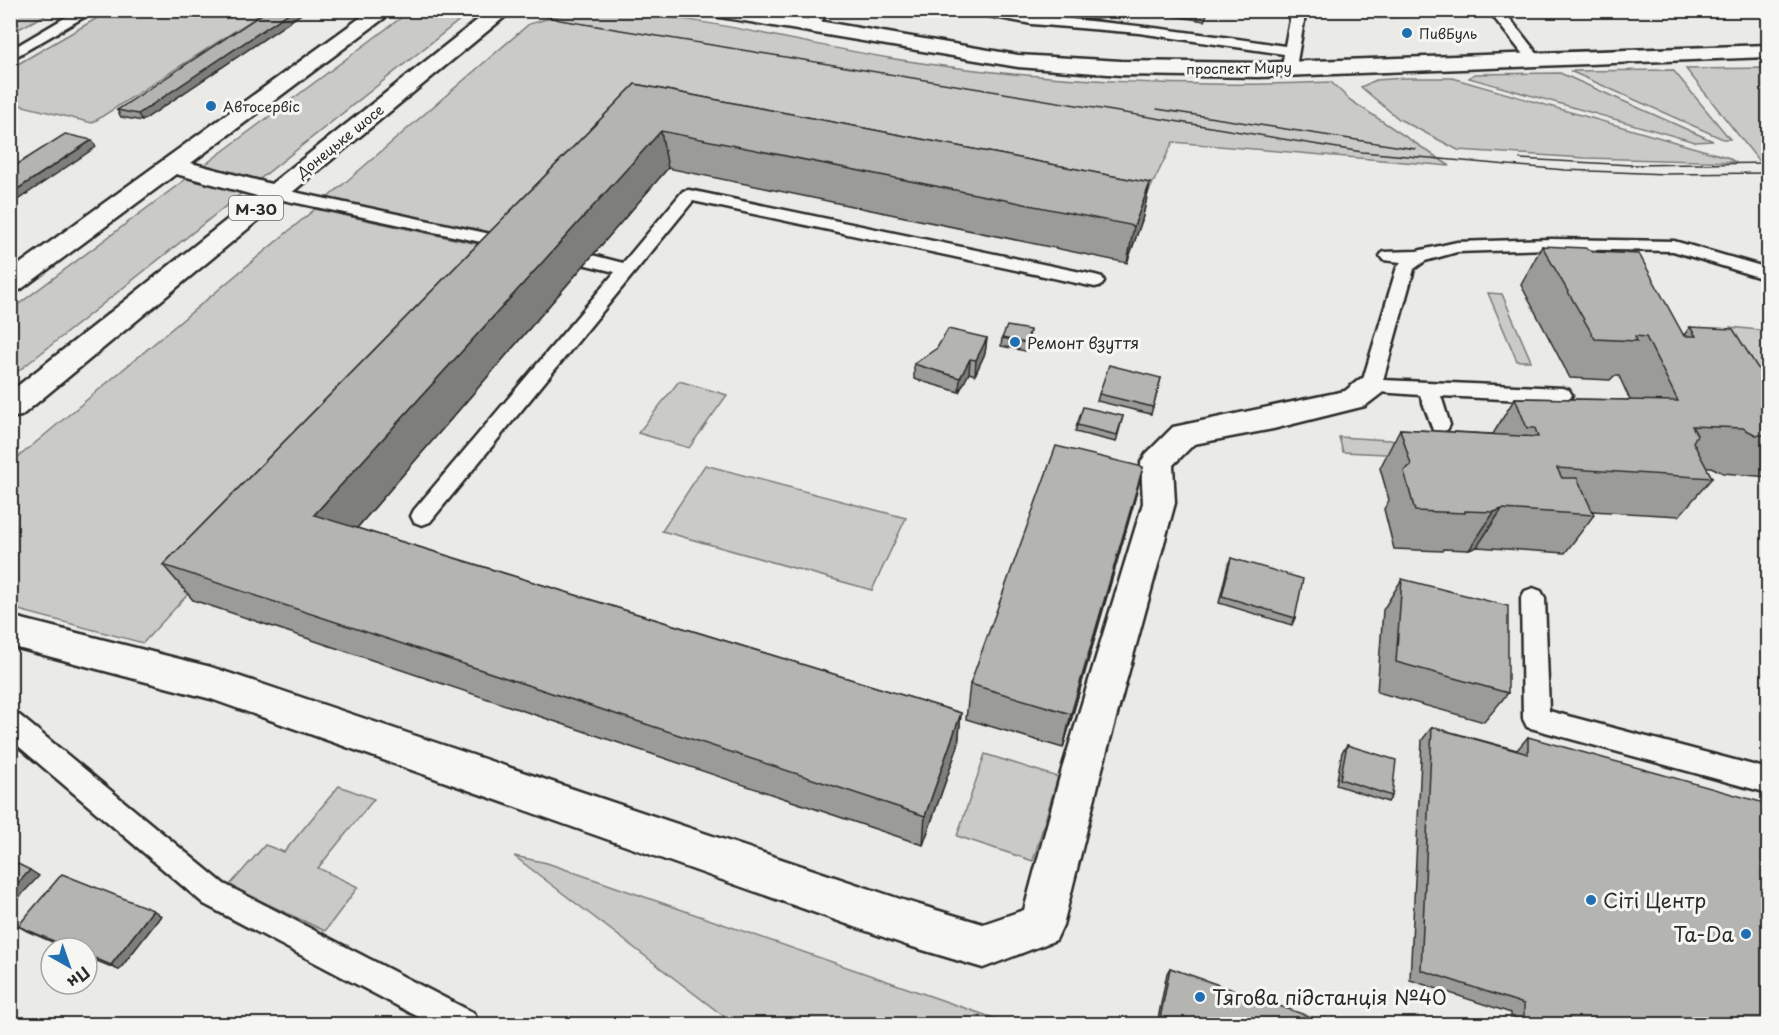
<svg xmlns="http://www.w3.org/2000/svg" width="1779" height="1035" font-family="'Playpen Sans',sans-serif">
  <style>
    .green { fill: #cacac7; stroke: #7a7a79; stroke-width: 1.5 }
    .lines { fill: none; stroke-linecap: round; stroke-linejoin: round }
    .lane-casing { stroke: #2b2b2b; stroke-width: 5 }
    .street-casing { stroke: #2b2b2b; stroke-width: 5 }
    .secondary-casing { stroke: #2b2b2b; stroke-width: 5 }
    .highway-casing { stroke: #2b2b2b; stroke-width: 5 }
    .lane { fill: #f6f6f2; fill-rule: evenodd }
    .street { fill: #f6f6f2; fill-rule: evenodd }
    .secondary { fill: #f6f6f2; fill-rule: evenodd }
    .highway { fill: #f6f6f2; fill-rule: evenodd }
    .tram { stroke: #2b2b2b; stroke-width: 1.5 }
    .wall { fill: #9b9b98; stroke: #2b2b2b; stroke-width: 1.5 }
    .shaded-wall { fill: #7e7e7c; stroke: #2b2b2b; stroke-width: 1.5 }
    .building { fill: #b4b4b1; stroke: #2b2b2b; stroke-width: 1.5 }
    .poi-dot { fill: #1f6fb2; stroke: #f6f6f2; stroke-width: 2 }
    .labels { text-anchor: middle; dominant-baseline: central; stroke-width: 6; stroke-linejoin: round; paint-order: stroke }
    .far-poi-label { font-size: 14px; fill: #2b2b2b; stroke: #f6f6f2; text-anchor: start }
    .far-street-label { font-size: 14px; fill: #2b2b2b; stroke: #f6f6f2 }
    .shield { fill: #f6f6f2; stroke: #686867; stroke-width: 1.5 }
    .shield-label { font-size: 15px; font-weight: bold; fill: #2b2b2b }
    .poi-label { font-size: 16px; fill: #2b2b2b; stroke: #f6f6f2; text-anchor: start }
    .near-poi-label { font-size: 20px; fill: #2b2b2b; stroke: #f6f6f2; text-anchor: start }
  </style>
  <rect width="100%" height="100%" fill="#eaeae6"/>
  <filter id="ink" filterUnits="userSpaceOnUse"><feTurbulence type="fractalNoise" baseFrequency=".0167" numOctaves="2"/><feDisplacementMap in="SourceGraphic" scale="12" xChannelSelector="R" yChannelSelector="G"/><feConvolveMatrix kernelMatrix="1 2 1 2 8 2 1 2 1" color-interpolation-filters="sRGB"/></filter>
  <g filter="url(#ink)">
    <path class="green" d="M11,10H53V11L11,33Z
      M111,10H266V11L92,123L11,103V68Z
      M578,10C687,11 794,43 901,60C1044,82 1187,88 1331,82L1350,100L1450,166L1173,142L1138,214L640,113L518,238L326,199L529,24Z
      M410,11H471L11,377V310Z
      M1768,68V159L1758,160L1686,69Z
      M1673,70L1730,139H1723L1570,71Z
      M1560,73L1713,141L1695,142L1469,78L1474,74Z
      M1404,78H1452L1727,157L1735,162L1585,158L1458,150L1399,119L1361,87L1376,80Z
      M315,209L505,250L143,643L11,608L10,464Z
      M1488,293L1502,294L1531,361H1517Z
      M1730,327L1768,331V407H1767Z
      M679,381L727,395L689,448L638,433Z
      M1339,437L1422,442L1427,456L1343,452Z
      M705,465L906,518L872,590L662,531Z
      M985,754L1058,777L1033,861L957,836Z
      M339,786L374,799L318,868L358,887L325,931L229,886L265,845L284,852Z
      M514,856L547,863L1005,1022L1004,1024H734Z"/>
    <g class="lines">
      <g class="lane-casing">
        <path id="lane" d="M78,10H96L10,60V50Z
          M815,10H830L814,30H804L802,27Z
          M971,10C998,10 1023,15 1049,17C1128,24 1207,34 1285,46L1292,10H1306L1296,67L1289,71L1282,67L1284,54L1139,33L1032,24L978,14Z
          M1488,10H1503L1539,56L1541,59L1539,62H1529Z
          M1754,10H1768V15L1756,13Z
          M275,188L514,239L520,240L523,244L520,248L514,249L269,197L267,193L269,189Z
          M689,190L1095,275L1102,277L1104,281L1102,285L1095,287L693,201L430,522L422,525L414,522L411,516L414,510L615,272L582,264L579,260L582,256L588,254L623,263L683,191Z
          M1552,239L1674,241L1768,268V280L1673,251L1552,249L1457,252L1425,261L1414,269L1383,380L1562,388L1569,390L1572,395L1569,400L1562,402L1441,396L1450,425L1447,430L1440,432L1433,430L1420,395L1364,391L1361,386L1397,267L1401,262L1383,260L1380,256L1383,252L1417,251L1457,242Z
          M1533,588L1541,591L1545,598L1549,711L1768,769V793L1527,727L1523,719L1521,598L1525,591Z
          M10,712L19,715L224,884L474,1013L478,1024H432L204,904L10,739Z"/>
      </g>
      <g class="street-casing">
        <path id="street" d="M1371,376L1382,379L1386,386L1382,393L1365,406L1273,429L1194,444L1173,465L1175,503L1102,769L1063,925L1056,940L983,968L906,945L211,699L10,646V616L211,667L906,901L983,924L1024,910L1062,769L1143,503L1141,462L1146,454L1173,427L1345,391L1360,379Z"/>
      </g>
      <g class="secondary-casing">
        <path id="secondary" d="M704,10H753L1018,55L1121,61L1259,63L1768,45V57L1259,77L1121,75L1018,67L714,16L707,14Z"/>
      </g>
      <g class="highway-casing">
        <path id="highway" d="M371,10H395L191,163L271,184L490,10H513L21,416L10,418V392L257,196L176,174L20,290L10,292V271Z"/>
      </g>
      <use href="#lane" class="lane"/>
      <use href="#street" class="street"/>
      <use href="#secondary" class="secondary"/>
      <use href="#highway" class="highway"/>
      <path class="tram" d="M527,10L560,20L1362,152L1565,170L1666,174L1768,173
        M1157,109L1415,149
        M1520,159L1631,165L1768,163"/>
    </g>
    <path class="wall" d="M1136,10H1209L1204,21Z
      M1372,10H1476L1475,14L1378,18Z
      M304,12L142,121L121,117L117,110Z
      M635,84L1150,183L1142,220L1127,263L668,168L357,528L961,713L958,746L923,845L193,600L163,565Z
      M1542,246L1684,335L1690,327L1768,383V477L1723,473L1711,467H1706L1712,478L1679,516L1592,511L1594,515L1565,553L1477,547L1469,550L1443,549L1442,551L1394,549L1384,509L1389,500L1380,468L1400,429L1493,434L1515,398L1630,400L1619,376H1614L1610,380L1570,378L1521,285Z
      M987,338L985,353L975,375L969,373L959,392L914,379V364Z
      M1002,338H1029L1025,351L1001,346Z
      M1161,378L1151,414L1097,401L1099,394Z
      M1123,416L1116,442L1075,432L1077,425Z
      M1143,467L1133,506L1063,748L966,719L970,684Z
      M1231,558L1295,618L1292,625L1219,603L1228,565Z
      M1402,579L1508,693L1484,722L1377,692L1383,610Z
      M1432,727L1517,750L1528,737L1768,1024H1511V1013L1410,980L1422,740Z
      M1347,745L1392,796L1388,802L1336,785L1342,752Z
      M153,910L161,916L119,970L87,957V948H66L27,931L18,926Z
      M1170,968L1310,1024H1157L1167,973Z"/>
    <path class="shaded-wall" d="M293,10H304V12L142,121L138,114Z
      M661,131L668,168L337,551L314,515Z
      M92,140L96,147L10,205V194Z
      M1150,183L1142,220L1127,263L1134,226Z
      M1030,330L1029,338L1025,351L1026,343Z
      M987,338L985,353L975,375L976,360Z
      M970,359L969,373L959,392L960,378Z
      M1143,467L1133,506L1063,748L1071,714Z
      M1502,509L1477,547L1469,550L1494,512Z
      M961,713L958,746L923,845L925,816Z
      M30,870L39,876L10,907V892Z
      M153,910L161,916L119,970L111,965Z"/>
    <path class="building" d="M268,10H293L138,114L117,110Z
      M635,84L1150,183L1134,226L661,131L314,515L961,713L925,816L163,565Z
      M65,134L92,140L10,194V169Z
      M1542,246L1585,248L1596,252L1639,254L1684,336H1696L1690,327L1733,329L1766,381L1768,383V435H1756L1743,428L1692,426L1697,435L1693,442L1712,478L1557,468L1562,478H1577L1594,515L1502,509L1494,512L1465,511V513L1415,511L1404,471L1411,465L1400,429L1538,437L1535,428H1527L1515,398L1678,401L1646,337L1635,336L1637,341L1595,339Z
      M1007,326L1030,330L1026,343L1002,338Z
      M948,329L987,338L976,360L970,359L960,378L914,364L937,348Z
      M1109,365L1161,378L1153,407L1099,394Z
      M1083,407L1123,416L1117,435L1077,425Z
      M1056,446L1143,467L1071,714L970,684Z
      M1231,558L1303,579L1295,618L1222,596Z
      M1402,579L1508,606V693L1396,662Z
      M1432,727L1528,754V737L1768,804V1024H1536L1524,1021V1004L1421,970Z
      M1347,745L1396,760L1392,796L1340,779Z
      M10,860L30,870L10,892Z
      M62,874L153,910L111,965L87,955V948H70L18,926Z
      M1170,968L1311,1017L1310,1024H1159Z
      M10,1020L20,1024H10Z"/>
  </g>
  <g class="poi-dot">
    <circle cx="1407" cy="33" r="6"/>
    <circle cx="211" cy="106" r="6"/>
    <circle cx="1015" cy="342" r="6"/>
    <circle cx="1591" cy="900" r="6"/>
    <circle cx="1746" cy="934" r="6"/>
    <circle cx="1200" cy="997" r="6"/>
  </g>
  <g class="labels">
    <g class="far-poi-label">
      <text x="1419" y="33">ПивБуль</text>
      <text x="223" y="106">Автосервіс</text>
    </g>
    <g class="far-street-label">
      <text transform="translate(1239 68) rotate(-1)">проспект Миру</text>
      <text transform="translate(340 141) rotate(-39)">Донецьке шосе</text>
    </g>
    <rect class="shield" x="229" y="196" width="54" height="24" rx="4.5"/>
    <g class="shield-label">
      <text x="256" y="208">М-30</text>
    </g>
    <g class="poi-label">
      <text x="1027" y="342">Ремонт взуття</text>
    </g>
    <g class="near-poi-label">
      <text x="1603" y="900">Сіті Центр</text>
      <text x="1734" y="934" text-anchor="end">Ta-Da</text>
      <text x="1212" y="997">Тягова пiдстанцiя №40</text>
    </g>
  </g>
  <rect width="1779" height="1035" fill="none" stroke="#f6f6f2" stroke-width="36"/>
  <rect x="18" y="18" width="1743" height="999" fill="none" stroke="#2b2b2b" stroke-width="2" filter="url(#ink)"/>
  <g transform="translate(69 966) rotate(140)"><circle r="28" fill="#f6f6f2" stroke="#a5a5a2" stroke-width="1.5"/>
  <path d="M0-4.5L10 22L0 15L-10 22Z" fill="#1f6fb2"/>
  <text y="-9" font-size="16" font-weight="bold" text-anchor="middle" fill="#2b2b2b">Пн</text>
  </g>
</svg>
